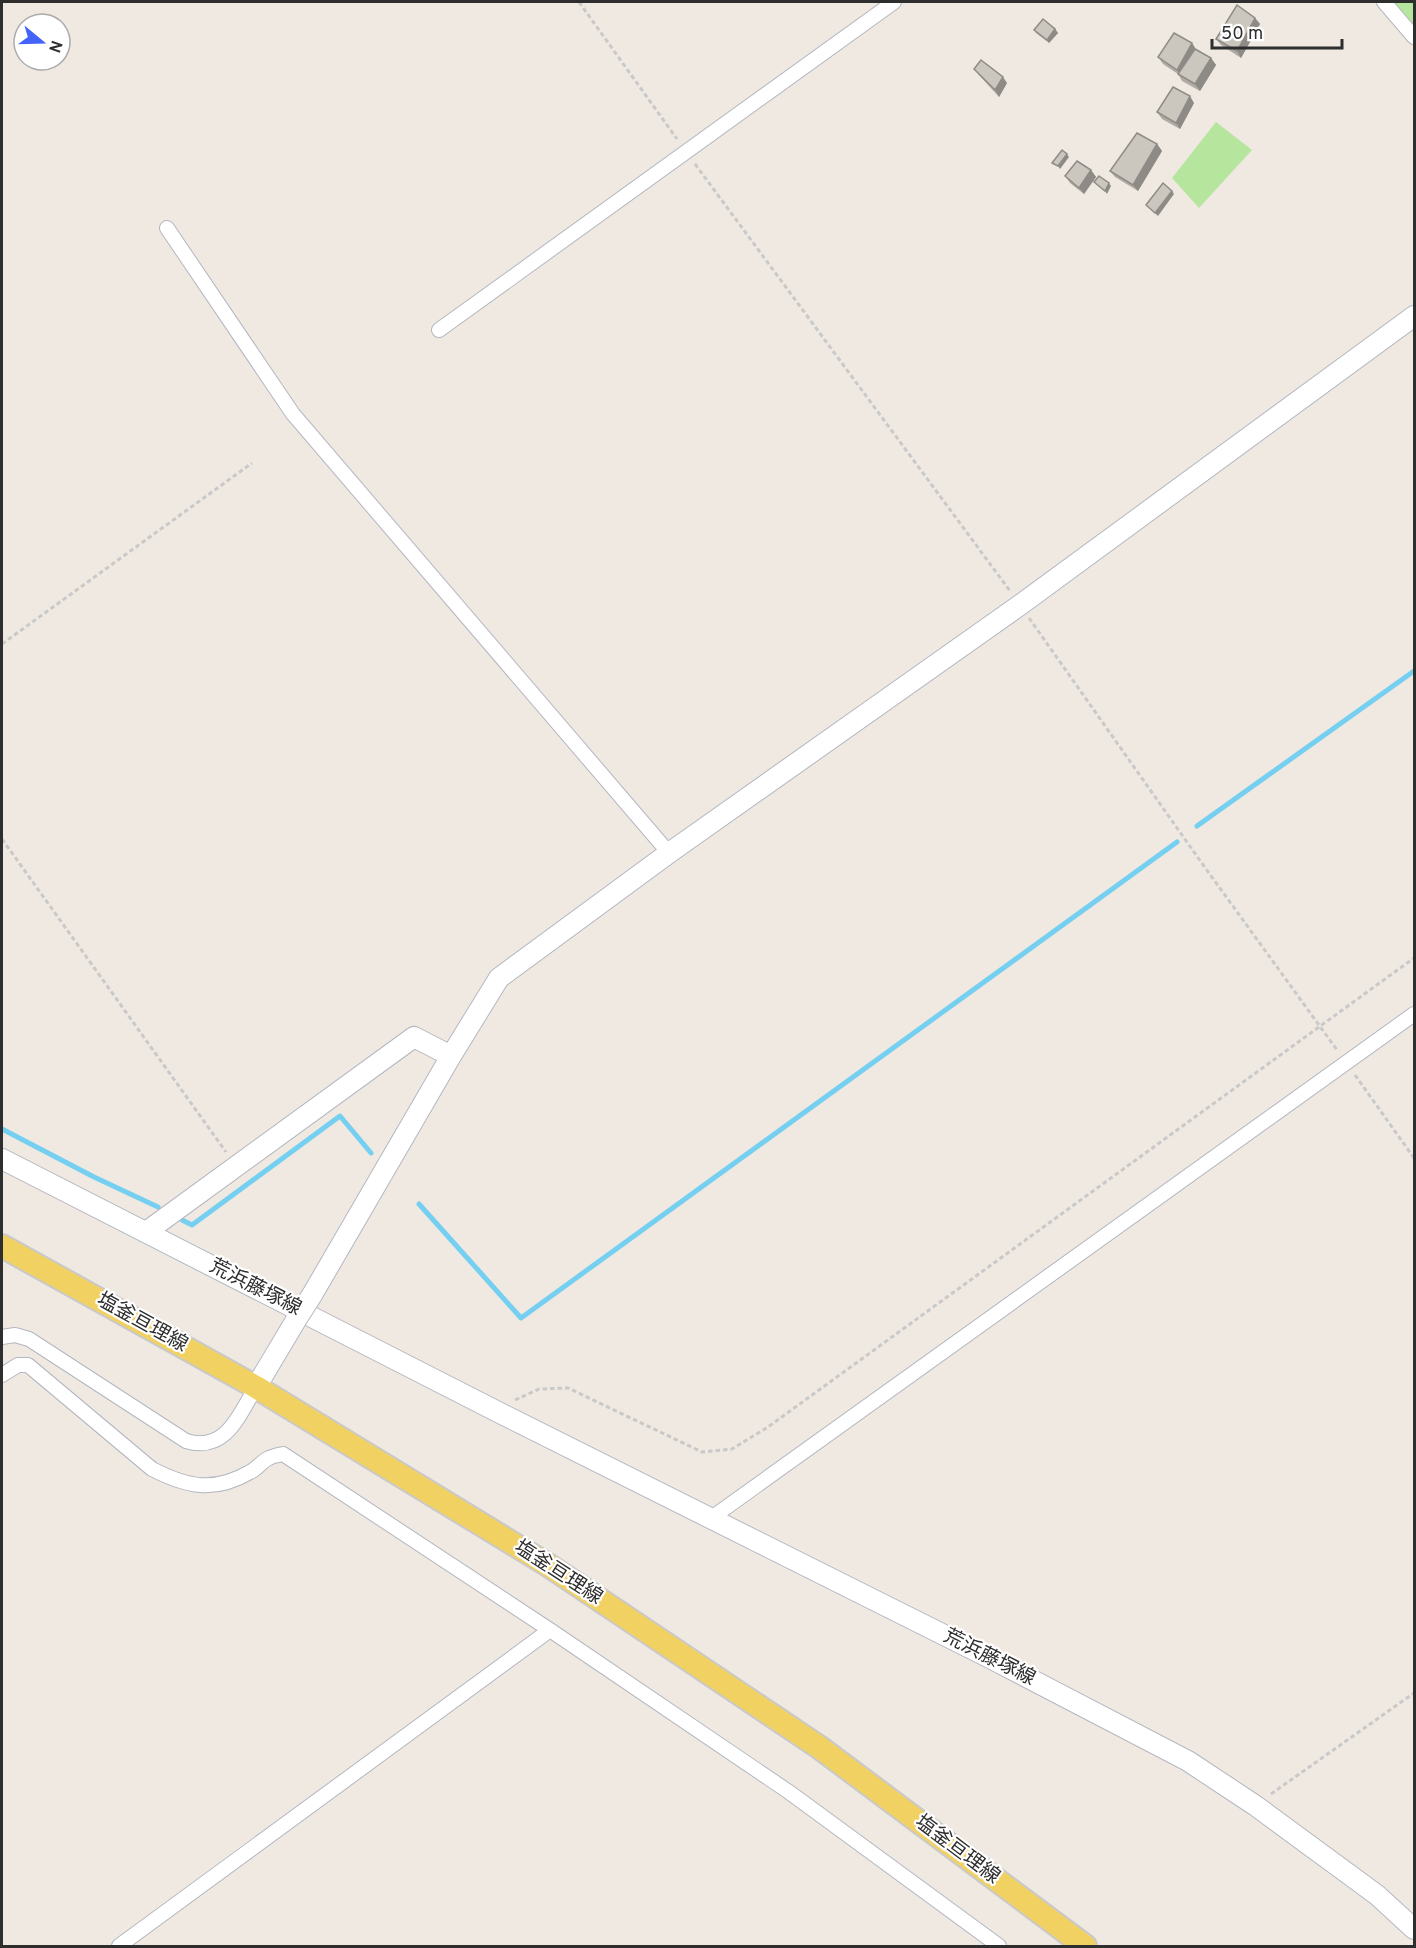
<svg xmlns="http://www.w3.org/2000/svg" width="1416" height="1948" font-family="Overpass,'Noto Sans JP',sans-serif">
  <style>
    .green { fill: #b6e59e }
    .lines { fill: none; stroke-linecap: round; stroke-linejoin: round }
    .stream { stroke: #75cff0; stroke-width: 5 }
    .street-casing { stroke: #b4b7c1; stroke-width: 16 }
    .secondary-casing { stroke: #b4b7c1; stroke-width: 22 }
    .primary-casing { stroke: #c9c9c9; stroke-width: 26 }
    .path { stroke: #c9c9c9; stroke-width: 3; stroke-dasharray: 4.5 3; stroke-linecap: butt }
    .street { stroke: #fff; stroke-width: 14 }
    .secondary { stroke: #fff; stroke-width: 20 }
    .primary { stroke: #f2d163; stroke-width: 22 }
    .secondary-bridge-casing { stroke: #b4b7c1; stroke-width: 22; stroke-linecap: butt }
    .secondary-bridge { stroke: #fff; stroke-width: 20 }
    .wall { fill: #afaba4 }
    .shaded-wall { fill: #8e8b86 }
    .building { fill: #cbc7bf; stroke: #8e8b86; stroke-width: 1.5 }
    .labels { text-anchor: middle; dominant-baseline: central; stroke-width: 4.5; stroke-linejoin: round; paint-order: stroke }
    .street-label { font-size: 20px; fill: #2e2e2e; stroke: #fff }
  </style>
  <rect width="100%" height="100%" fill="#efe9e1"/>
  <path class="green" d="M1386,2H1414V33Z
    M1216,122L1252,150L1199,208L1172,178Z"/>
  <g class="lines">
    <path class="stream" d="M1197,826L1414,671
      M2,1129L94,1177L158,1207
      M419,1204L521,1318L1177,842
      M182,1220L192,1225L340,1116L371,1153"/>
    <g class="street-casing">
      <path id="street" d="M1384,2L1414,37
        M167,228L293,414L669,853
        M439,330L894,2
        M2,1337L15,1335L29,1339L186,1441C226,1453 239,1415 256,1387
        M2,1375L18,1365H28L152,1469C187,1487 214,1493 250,1472C257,1469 262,1461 269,1458C273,1456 278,1455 283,1454L550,1630L789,1792L999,1946
        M710,1519L1414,1014
        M119,1946L550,1630"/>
    </g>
    <g class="secondary-casing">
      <path id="secondary" d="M2,1159L502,1414L988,1657L1188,1761L1256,1806L1377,1895L1414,1929
        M146,1232L414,1037L451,1056
        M312,1295L451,1056L499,978L669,853L1020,605L1414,316
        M256,1387L296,1320"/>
    </g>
    <g class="primary-casing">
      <path id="primary" d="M2,1246L256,1387L548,1565L819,1747L1085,1946"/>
    </g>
    <path class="path" d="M579,2L677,139
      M695,164L1010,591
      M1029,618L1201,862L1337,1050
      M2,644L252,463
      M2,839L226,1152
      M1355,1075L1414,1158
      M515,1400L539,1389L568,1388L702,1452L732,1449L768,1427L1414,958
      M1271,1794L1414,1693"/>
    <use href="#street" class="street"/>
    <use href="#secondary" class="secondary"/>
    <use href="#primary" class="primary"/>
    <g class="secondary-bridge-casing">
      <path id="secondary-bridge" d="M296,1320L312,1295"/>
    </g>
    <use href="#secondary-bridge" class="secondary-bridge"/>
  </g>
  <path class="wall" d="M1255,18L1260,24L1241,58L1221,45L1216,39Z
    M1055,29L1058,33L1049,43L1036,33L1034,30Z
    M1192,43L1196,49L1211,58L1216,65L1200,91L1182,81L1178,74L1163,64L1158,57Z
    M974,69L1007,83L999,97L979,75Z
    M1194,103L1180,129L1162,119L1157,112Z
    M1157,144L1162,151L1138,191L1115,177L1110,171Z
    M1091,170L1096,177L1084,194L1070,183L1065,176Z"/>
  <path class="shaded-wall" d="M1255,18L1260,24L1241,58L1237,51Z
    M1055,29L1058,33L1049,43L1047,40Z
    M1192,43L1196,50L1181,76L1177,70Z
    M1211,58L1216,65L1200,91L1195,84Z
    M1003,77L1007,83L999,97L995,90Z
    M1190,96L1194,103L1180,129L1176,123Z
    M1157,144L1162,151L1138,191L1133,185Z
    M1067,154L1069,157L1060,169L1058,166Z
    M1091,170L1096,177L1084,194L1079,188Z
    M1109,183L1111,186L1107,194L1105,191Z
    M1172,191L1174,194L1158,216L1155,213Z"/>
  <path class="building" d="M1237,5L1255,18L1237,51L1216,39Z
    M1043,19L1055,29L1047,40L1034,30Z
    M1174,33L1192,43L1177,70L1158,57Z
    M1195,49L1211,58L1195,84L1178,74Z
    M981,60L1003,77L995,90L974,69Z
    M1173,87L1190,96L1176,123L1157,112Z
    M1137,133L1157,144L1133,185L1110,171Z
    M1062,150L1067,154L1058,166L1052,163Z
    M1077,161L1091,170L1079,188L1065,176Z
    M1099,176L1109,183L1105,191L1094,182Z
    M1163,183L1172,191L1155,213L1146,205Z"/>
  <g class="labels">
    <g class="street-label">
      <text transform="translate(255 1288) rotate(27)">荒浜藤塚線</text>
      <text transform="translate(142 1323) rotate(29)">塩釜亘理線</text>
      <text transform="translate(558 1573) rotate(33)">塩釜亘理線</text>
      <text transform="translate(989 1658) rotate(27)">荒浜藤塚線</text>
      <text transform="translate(957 1850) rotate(37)">塩釜亘理線</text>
    </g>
  </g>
  <rect width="1416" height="1948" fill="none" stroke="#2e2e2e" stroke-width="6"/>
  <g transform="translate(42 42) rotate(109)"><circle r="28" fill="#ffffff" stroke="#ababab" stroke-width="1.5"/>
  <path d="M0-4.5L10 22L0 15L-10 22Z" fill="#4264fb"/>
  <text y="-9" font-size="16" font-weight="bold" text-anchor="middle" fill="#2e2e2e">N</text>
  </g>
  <path d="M1212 39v9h130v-9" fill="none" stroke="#2e2e2e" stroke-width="3"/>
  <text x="1221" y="39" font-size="18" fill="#2e2e2e" stroke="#ffffff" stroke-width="4.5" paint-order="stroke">50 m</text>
</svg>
